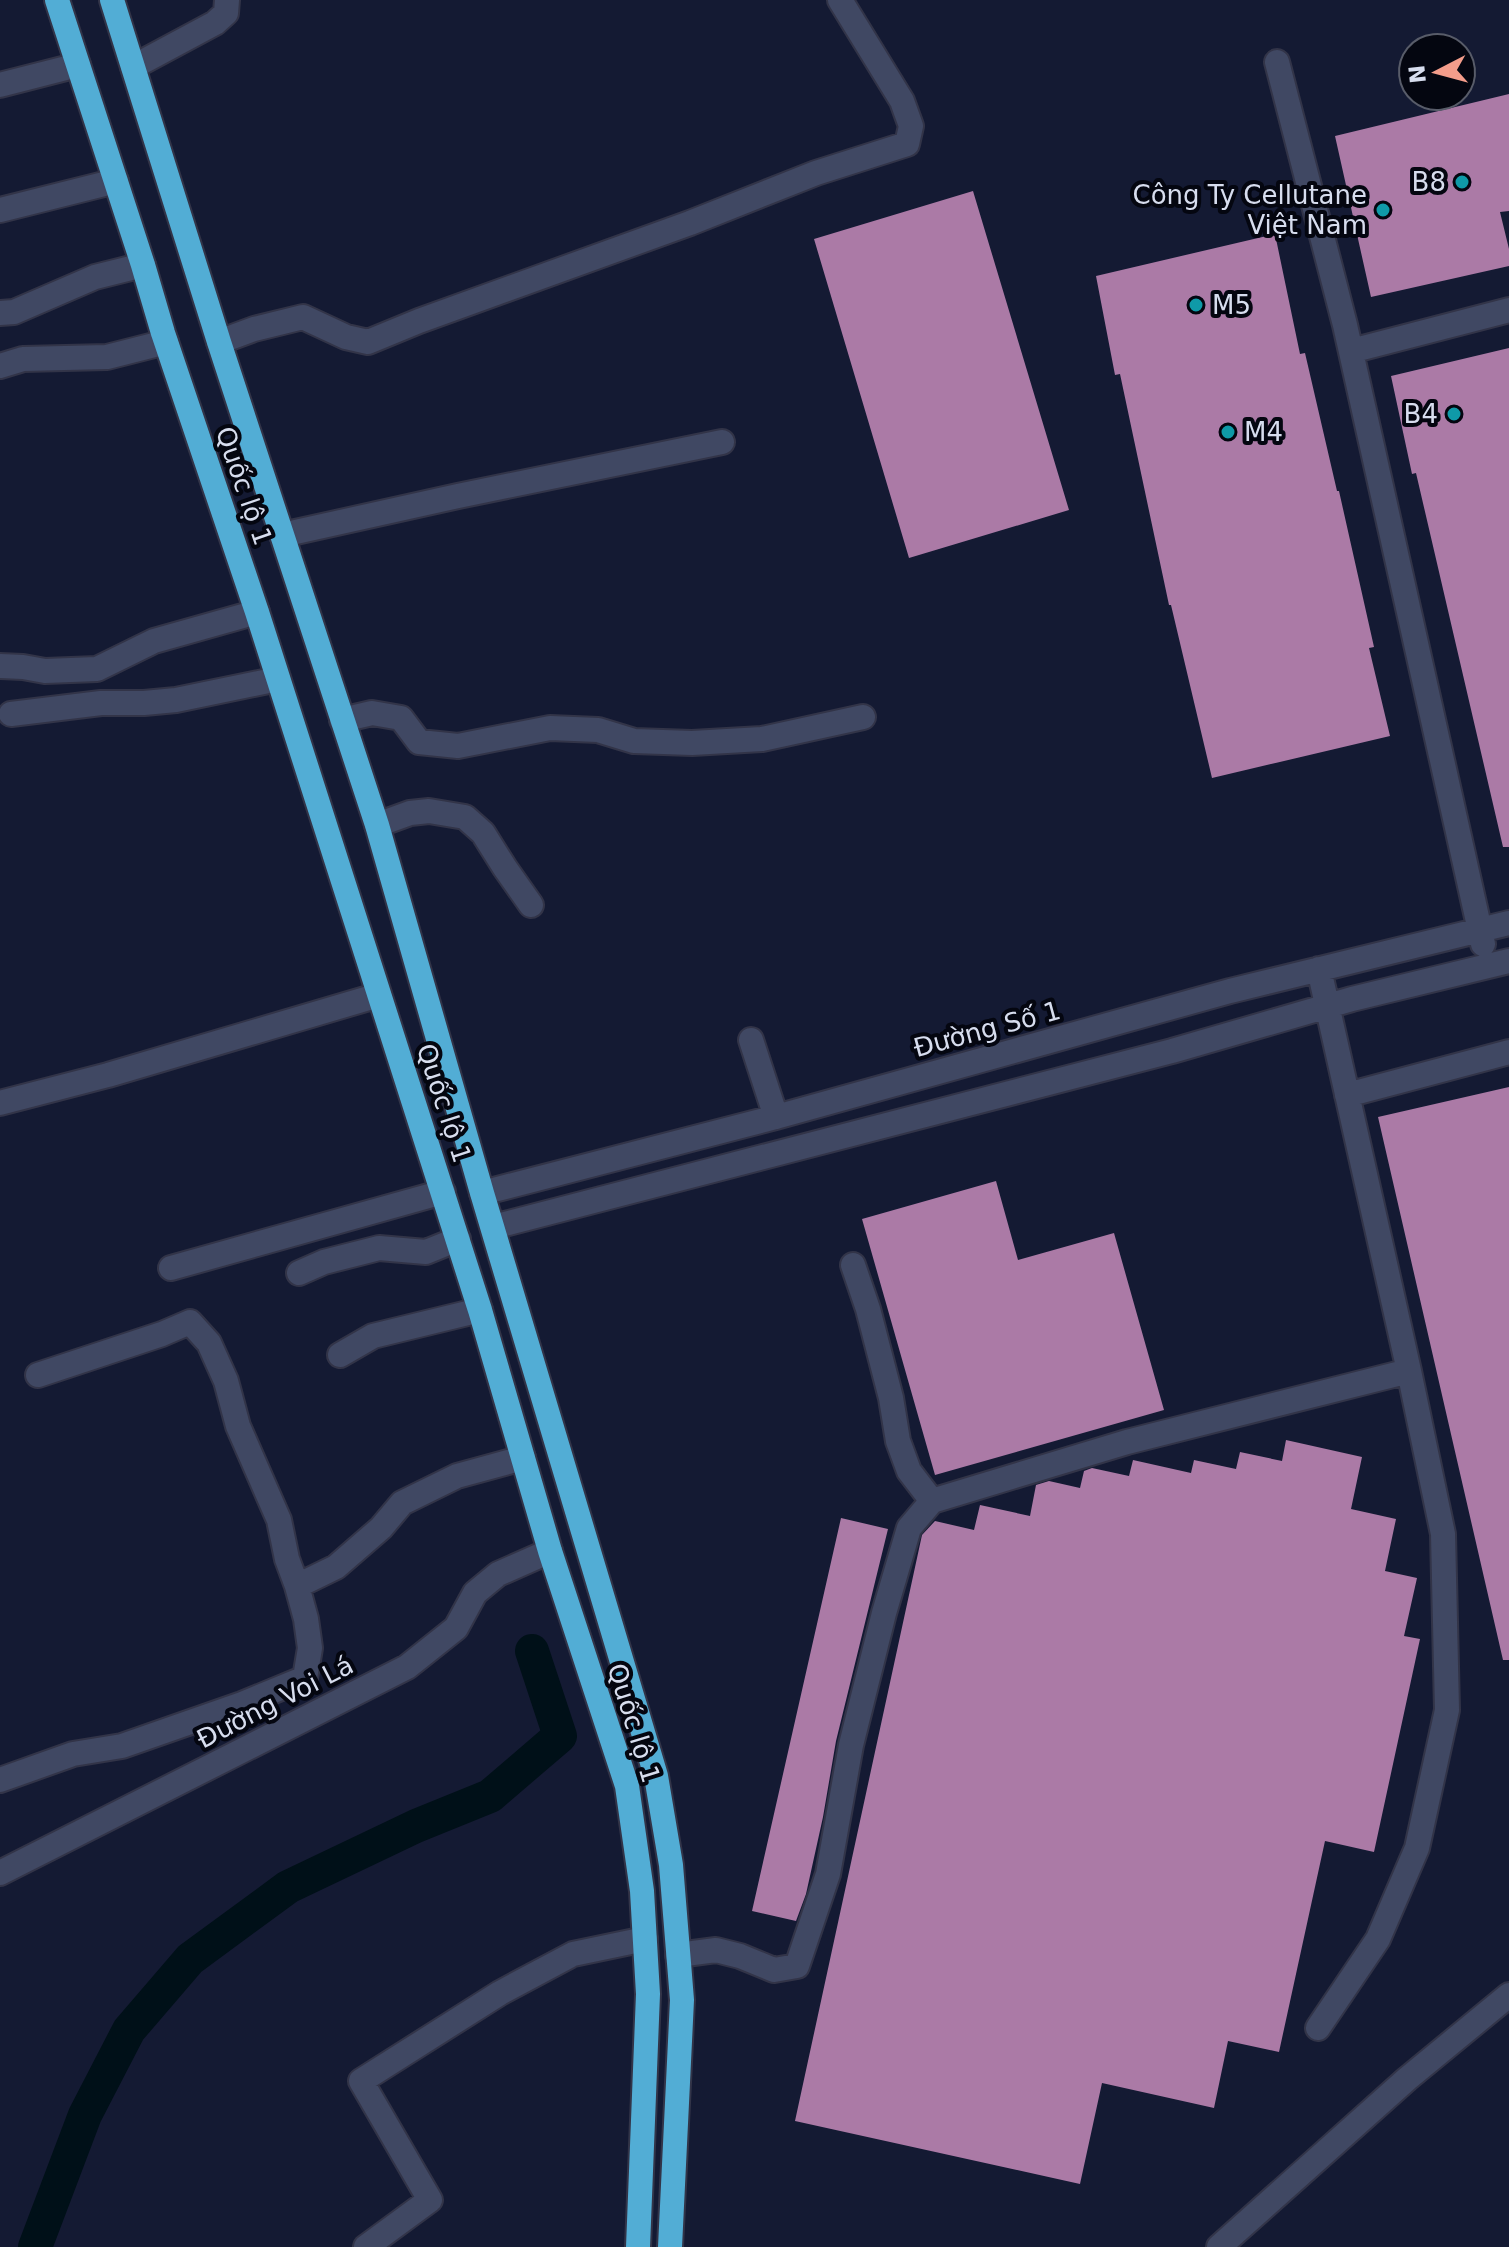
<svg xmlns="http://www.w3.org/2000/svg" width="1509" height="2247" font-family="'DejaVu Sans',sans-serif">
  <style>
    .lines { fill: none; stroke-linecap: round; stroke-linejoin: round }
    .river { stroke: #001018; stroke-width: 34 }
    .building { fill: #ab7aa6 }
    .minor-casing { stroke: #323448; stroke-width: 28 }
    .highway-casing { stroke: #323448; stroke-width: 28 }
    .minor { stroke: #404863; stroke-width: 24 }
    .highway { stroke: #52add5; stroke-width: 24 }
    .culture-dot { fill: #0f9aa8; stroke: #040610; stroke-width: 3 }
    .labels { text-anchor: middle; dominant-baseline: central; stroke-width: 8; stroke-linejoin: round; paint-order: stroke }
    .poi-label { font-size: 26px; fill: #d7ddee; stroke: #040610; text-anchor: end }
    .street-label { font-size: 26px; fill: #d7ddee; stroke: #040610 }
  </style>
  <rect width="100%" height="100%" fill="#141a33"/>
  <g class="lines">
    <path class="river" d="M35,2247L85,2115L129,2030L190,1959L288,1887L416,1826L490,1796L560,1736L532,1651"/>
  </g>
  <path class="building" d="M1509,94V211L1500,212L1509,249V266L1371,297L1335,136Z
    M973,191L1069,510L909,558L814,239Z
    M1275,234L1300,354L1305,353L1337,491H1339L1374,647L1369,648L1390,736L1212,778L1171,605H1169L1120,374L1115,375L1096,276Z
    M1509,348V847H1503L1416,473L1412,474L1391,376Z
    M1509,1087V1660H1503L1378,1117Z
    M996,1181L1018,1260L1114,1233L1164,1410L935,1475L862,1219Z
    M1286,1440L1362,1457L1351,1509L1396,1519L1385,1571L1417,1578L1404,1636L1420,1639L1374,1852L1325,1841L1279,2052L1228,2041L1214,2108L1102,2083L1080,2184L795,2121L922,1535L935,1521L974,1530L980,1505L1030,1516L1036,1485L1049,1481L1080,1488L1084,1471L1092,1468L1129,1476L1133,1460L1191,1473L1194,1460L1236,1469L1240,1452L1282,1461Z
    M841,1518L888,1529L836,1741L823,1817L806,1894L796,1921L752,1911Z"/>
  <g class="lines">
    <g class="minor-casing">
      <path id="minor" d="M1277,62L1345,325L1483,944
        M133,67L215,23L226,13L227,0
        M0,85L78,65
        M0,210L116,181
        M0,313L14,312L95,277L143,265
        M219,342L254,329L303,317L346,337L368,342L419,321L690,223L816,173L907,144L911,126L902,101L840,0
        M1351,351L1509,310
        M0,366L23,359L107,357L166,342
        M282,535L458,496L722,442
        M0,666L23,667L45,671L97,669L154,641L257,612
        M11,714L101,703H144L176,700L278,679
        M342,720L372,713L401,718L419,742L458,746L550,728L598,730L634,741L692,743L762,739L863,717
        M377,825L410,813L429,811L465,817L483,833L505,868L531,905
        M751,1040L776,1117
        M1347,1095L1509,1052
        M0,1103L108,1075L379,995
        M482,1193L776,1117L1230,991L1509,923
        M493,1227L1172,1051L1352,999L1509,961
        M853,1265L868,1309L891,1398L898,1441L909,1471L932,1501
        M171,1268L443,1192
        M299,1273L324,1262L379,1248L426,1252L458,1239
        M340,1355L373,1336L480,1310
        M38,1375L162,1334L190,1322L209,1343L226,1381L238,1426L279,1520L287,1559L297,1586
        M0,1780L73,1754L122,1746L242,1704L305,1678L310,1648L306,1619L297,1586L336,1567L381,1528L402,1503L457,1476L523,1458
        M0,1873L407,1667L456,1628L475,1593L498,1574L550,1551
        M678,1955L716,1950L740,1956L774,1970L797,1966L828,1874L851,1745L884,1613L909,1528L932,1501L1127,1442L1409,1371
        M1318,2028L1378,1939L1417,1848L1447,1710L1443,1534L1409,1371L1319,969
        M366,2247L430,2200L361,2081L500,1993L573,1954L645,1939
        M1219,2247L1407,2079L1509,1995"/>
    </g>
    <g class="highway-casing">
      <path id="highway" d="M57,0L143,265L163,333L257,612L480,1310L550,1551L627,1786L642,1891L648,1994L638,2247
        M112,0L219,342L377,825L482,1193L656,1776L671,1865L682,2000L670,2247"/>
    </g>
    <use href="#minor" class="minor"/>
    <use href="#highway" class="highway"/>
  </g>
  <g class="culture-dot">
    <circle cx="1462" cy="182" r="8"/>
    <circle cx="1383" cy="210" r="8"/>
    <circle cx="1196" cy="305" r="8"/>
    <circle cx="1454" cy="414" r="8"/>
    <circle cx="1228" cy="432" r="8"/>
  </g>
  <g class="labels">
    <g class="poi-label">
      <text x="1446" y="182">B8</text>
      <text x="1367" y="195">Công Ty Cellutane<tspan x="1367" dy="30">Việt Nam</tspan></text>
      <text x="1212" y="305" text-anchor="start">M5</text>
      <text x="1438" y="414">B4</text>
      <text x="1244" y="432" text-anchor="start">M4</text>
    </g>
    <g class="street-label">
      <text transform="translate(244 486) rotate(71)">Quốc lộ 1</text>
      <text transform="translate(987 1029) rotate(-15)">Đường Số 1</text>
      <text transform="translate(444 1103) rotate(72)">Quốc lộ 1</text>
      <text transform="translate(275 1702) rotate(-27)">Đường Voi Lá</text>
      <text transform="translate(634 1723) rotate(73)">Quốc lộ 1</text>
    </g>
  </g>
  <g transform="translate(1437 72) rotate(264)"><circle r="38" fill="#040610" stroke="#585c69" stroke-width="2"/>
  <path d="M0-6L14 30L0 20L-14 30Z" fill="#f49d8b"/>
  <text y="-12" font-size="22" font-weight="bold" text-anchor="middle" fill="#d7ddee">N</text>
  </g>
</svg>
